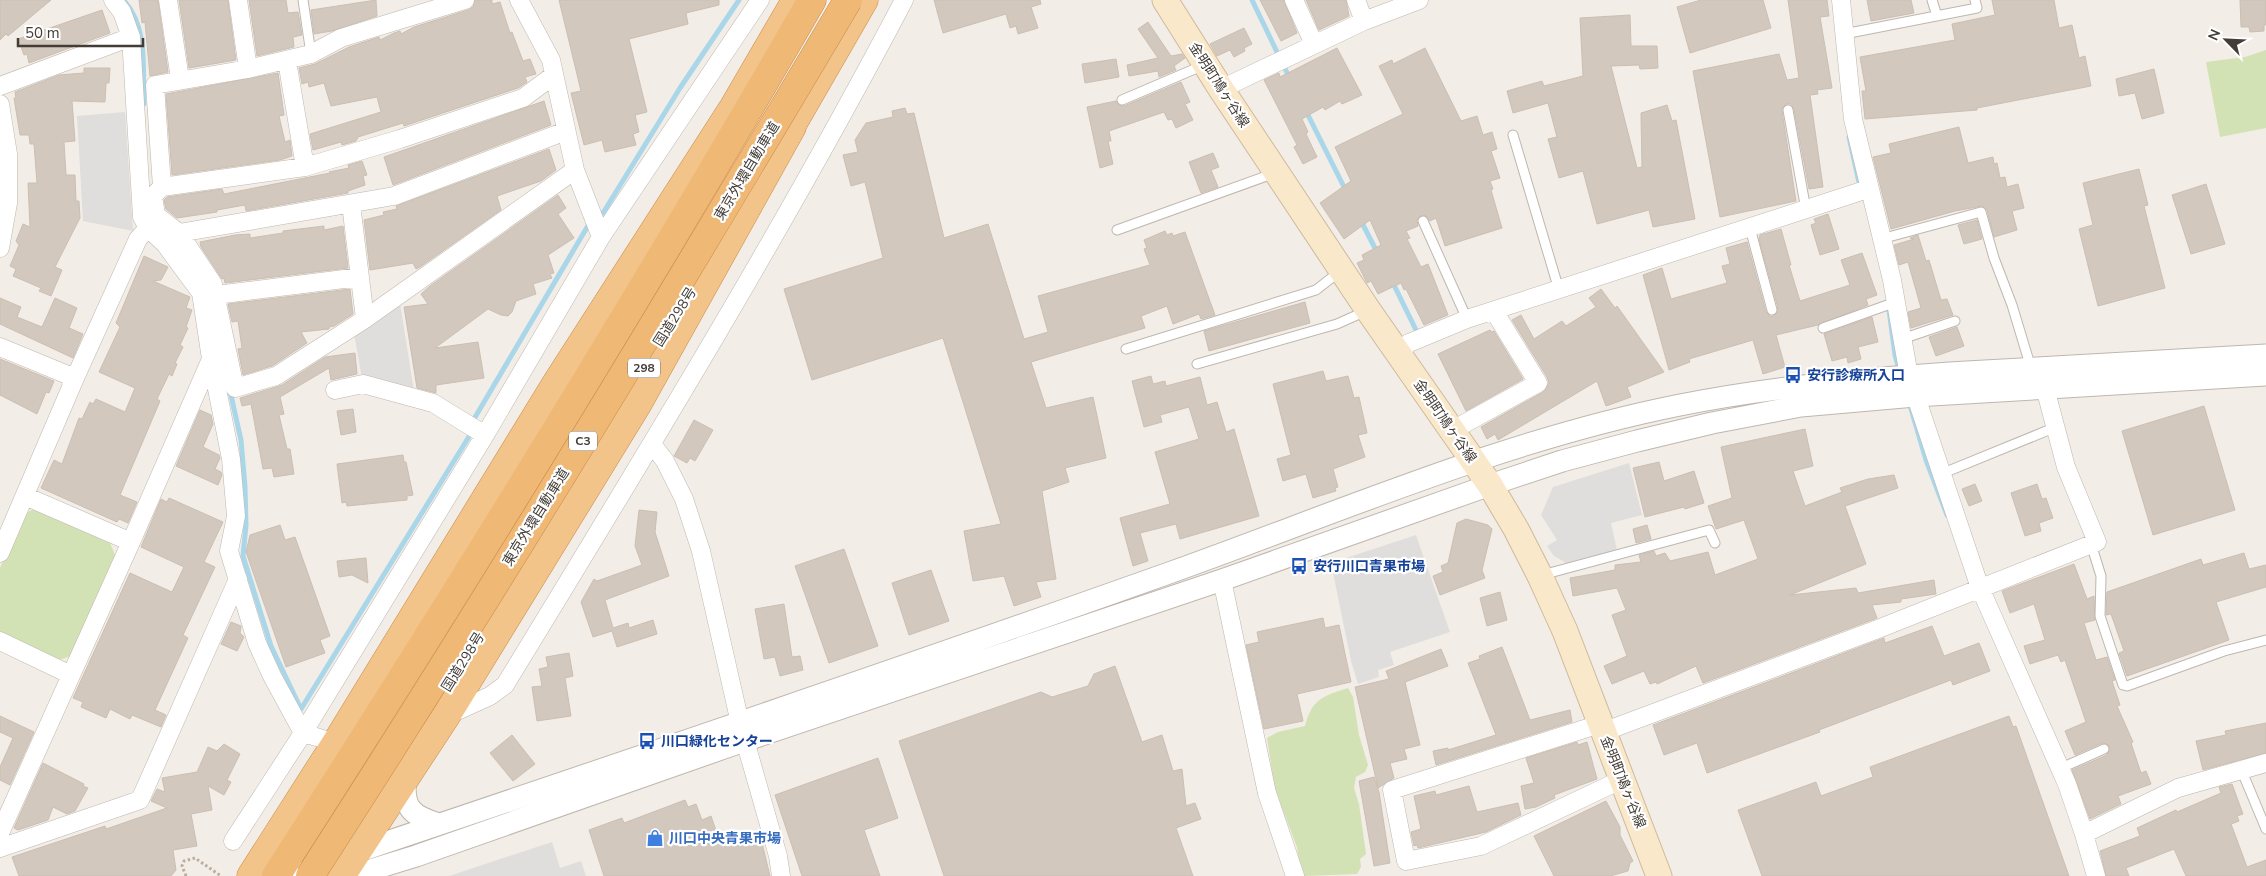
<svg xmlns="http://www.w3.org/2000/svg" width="2266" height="876" font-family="'Nunito Sans','Noto Sans JP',sans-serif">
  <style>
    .green { fill: #d3e2b4 }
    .parking { fill: #e0dedc }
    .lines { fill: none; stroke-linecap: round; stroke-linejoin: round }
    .stream { stroke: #a9d6e8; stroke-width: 5 }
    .building { fill: #d2c8be; stroke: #ccbfb2 }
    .service-casing { stroke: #bfb7ae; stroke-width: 11 }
    .minor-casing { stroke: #bfb7ae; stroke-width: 19 }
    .tertiary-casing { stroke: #bfb7ae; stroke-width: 23 }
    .secondary-casing { stroke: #cdba9b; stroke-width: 27 }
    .trunk-casing { stroke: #cd8b46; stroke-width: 29 }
    .motorway-casing { stroke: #cd8b46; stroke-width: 29 }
    .path { stroke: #bcae9d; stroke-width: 3; stroke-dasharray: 2.5 2.5; stroke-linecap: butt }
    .service { stroke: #fff; stroke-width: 9 }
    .minor { stroke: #fff; stroke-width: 18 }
    .tertiary { stroke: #fff; stroke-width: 21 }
    .secondary { stroke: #f9e8ca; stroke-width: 25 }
    .trunk { stroke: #f2c48a; stroke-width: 28 }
    .motorway { stroke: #efb875; stroke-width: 28 }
    .motorway-bridge-casing { stroke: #cd8b46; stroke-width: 29; stroke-linecap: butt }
    .motorway-bridge { stroke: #efb875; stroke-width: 28 }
    .labels { text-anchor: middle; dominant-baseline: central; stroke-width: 4.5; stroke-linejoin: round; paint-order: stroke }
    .shield { fill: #fff; stroke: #7c7773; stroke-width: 1 }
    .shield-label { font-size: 12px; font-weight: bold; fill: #443d37 }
    .street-label { font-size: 14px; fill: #443d37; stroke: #fff }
    .transit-label { font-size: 14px; font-weight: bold; fill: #164399; stroke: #fff; text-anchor: start }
    .shop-label { font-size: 14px; font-weight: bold; fill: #366cbe; stroke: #fff; text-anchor: start }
  </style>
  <rect width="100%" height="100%" fill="#f2ede7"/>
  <path class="green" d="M2266,50V128L2220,137L2206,62L2245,57Z
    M34,509L110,543L115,555L71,656L59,660L0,633V568L23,514Z
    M1348,688L1353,697L1359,735L1368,765L1365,772L1356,777L1354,788L1359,804L1366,854L1360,859L1361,867L1357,874L1304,876L1300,867L1297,847L1275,790L1267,738L1278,732L1305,726C1312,699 1323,696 1348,688Z"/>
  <path class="parking" d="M125,112L133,231L83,221L77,116Z
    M400,303L414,391L362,378L354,334Z
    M1629,463L1642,515L1611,523L1617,550L1566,563L1554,556L1547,546L1557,540L1541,515L1553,487Z
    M1416,535L1450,632L1390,652L1394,665L1378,670L1379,677L1358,684L1351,661L1331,563Z
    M552,842L560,868L581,861L586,876H449Z"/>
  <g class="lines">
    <path class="stream" d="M1252,0L1290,79
      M125,2C149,30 142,69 144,104
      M1305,109L1346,191
      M1849,137L1860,187
      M603,213L680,88L739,0
      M1360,219L1378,254
      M1392,281L1416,330
      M1889,310L1895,355L1900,373
      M230,391L241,440L245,487L246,525L243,556L271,646L301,709L470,435
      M1909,402L1926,460L1947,515
      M474,419L589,224"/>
  </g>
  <path class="building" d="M0,0H51L8,36L6,34L0,40Z
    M139,0H158L168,72L150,76L145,22L142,23Z
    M179,0H228L236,60L189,68Z
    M249,0H286L288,13L298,12L302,35L293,37L294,47L257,56Z
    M376,0L377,16L332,31L314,34L311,10Z
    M475,0H492V4L500,2L510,33L512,32L523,61L530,59L536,74L525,77L527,82L518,88L404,126L403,123L358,137L356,141L342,145L341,142L313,150L310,134L381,112L377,97L331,106L324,83L309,87L308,82L302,84L299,68L315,64L349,47L379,37L380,40L394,33L400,31L401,34L414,27L468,10L473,7Z
    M559,0H719V5L686,13L688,24L629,39L647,112L635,115L639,132L633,134L636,145L605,152L602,140L584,145L571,93L581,91Z
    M934,0H1040L1041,4L1031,7L1038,28L1018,34L1016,26L1010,28L1006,14L943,33Z
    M1260,0H1284L1297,33L1281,41Z
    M1306,0H1346L1349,16L1319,30Z
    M1701,0H1763L1771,28L1690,53L1677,7Z
    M1788,0H1827L1829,16L1820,17L1832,88L1817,90L1818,94L1810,95L1823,187L1809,189L1794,109L1791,104H1786L1782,111L1796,201L1720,217L1693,71L1779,54L1787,80L1799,78Z
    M1867,0H1911L1914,13L1871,21Z
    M1992,0H2054L2059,28L2072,25L2079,58L2085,56L2091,86L1977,108V110L1865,119L1862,91H1866L1860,57L1955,40L1952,24L1995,15Z
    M2240,0H2266V25H2264V31L2250,32L2249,27H2241Z
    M102,10L110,33L29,63L27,54L24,55L18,39Z
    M1630,15L1631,46H1657L1658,68L1640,69L1639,65L1611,66L1637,168L1642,167L1641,113L1667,105L1672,121L1676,120L1695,219L1653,227L1649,210L1597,224L1583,171L1559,178L1548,139L1557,137L1548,103L1513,113L1507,91L1542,81L1544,86L1583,76L1580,18Z
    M1148,22L1171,56L1182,54L1185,58L1174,66L1176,70L1159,77L1158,71L1129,76L1127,65L1158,58L1138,29Z
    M1244,28L1252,44L1244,48L1245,51L1234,57L1230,50L1217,56L1210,44Z
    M1337,48L1362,95L1342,104L1340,101L1325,110L1323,107L1302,119L1308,132L1306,134L1317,157L1303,164L1294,147L1297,145L1264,80L1279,73L1280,77Z
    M1425,48L1461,121L1477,116L1483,135L1492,132L1497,149L1491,151L1500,178L1490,181L1493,189L1491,190L1502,228L1445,246L1436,218L1430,221L1426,216H1420L1417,220L1418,226L1406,231L1410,238L1407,239L1421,267L1428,264L1448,315L1424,325L1406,289L1404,290L1401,283L1378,294L1371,281L1367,283L1357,263L1364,260L1362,255L1381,245L1370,220L1344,239L1320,203L1351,181L1335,147L1403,114L1379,66L1392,60L1393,64Z
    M1116,59L1119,77L1085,83L1082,64Z
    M84,68H110L109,83H106L105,102L72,101L75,141L64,142L66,175H75L76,201H79L80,218L55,267L62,270L51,296L39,291L41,288L13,276L16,269L10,266L19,245L16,241L23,224L30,227L28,183H37L34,144H30L29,135H20L14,98H16L15,92L59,75L84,73Z
    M2154,69L2164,113L2142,119L2135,93L2119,96L2116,79Z
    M278,73L284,115L279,116L285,142L290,140L292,156L280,160L172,175L166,94Z
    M1181,82L1190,102L1185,104L1193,120L1176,128L1172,119L1168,120L1164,112L1109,131L1111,141H1108L1113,164L1100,168L1087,107L1116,101L1119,105L1124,106Z
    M544,101L551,125L393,185L384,157Z
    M905,108L907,114L914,113L944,238L988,224L1024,339L1048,332L1038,296L1150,265L1144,249L1147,248L1144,240L1165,231L1167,235L1172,233L1173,236L1185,232L1215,315L1201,319L1199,314L1173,324L1167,306L1141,316L1145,328L1031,362L1046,408L1093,397L1106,458L1065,468L1069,482L1042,491L1056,579L1036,582L1041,597L1014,606L1004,576L973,581L964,531L1001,524L943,338L812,380L784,289L883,258L865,182L851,186L843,155L858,152L855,140L866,123L893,117L892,111Z
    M1959,127L1968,163L1993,157L1994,164L1997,163L2000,178L2005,177L2007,187L2018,184L2024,208L2012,211L2017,230L1994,237L1987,210L1982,206L1955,211L1891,229L1873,157L1891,153L1889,144Z
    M549,149L556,170L541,181L497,196L501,210L420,267L416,269L413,263L370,270L364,220L384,215L383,212L397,209L396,206Z
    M1213,153L1219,167L1211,170L1218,187L1201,193L1189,162Z
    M362,161L367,175L363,176L365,185L348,191V193L246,211L245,205L217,210V212L177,218L166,209L164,200L167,197L222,189L224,194L330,173L329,172L349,168L348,165Z
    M2139,169L2148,205L2144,206L2165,288L2098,306L2079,229L2093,225L2083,183Z
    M2206,184L2225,244L2191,254L2172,195Z
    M558,195L566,208L558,214L574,238L548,255L554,273L550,274L552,278L533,284L536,294L516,301L512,312L508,316L501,315L488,309L435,348L478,342L484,378L436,385V393L417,388L404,307L428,304L421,294L430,286Z
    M1828,214L1839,249L1820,255L1811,225L1816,223L1814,219Z
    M1977,220L1982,239L1964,244L1958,225Z
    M324,226V230L343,226L348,268L225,283L224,278L222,279L201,247L200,242L235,235L250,234V238L283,233V231Z
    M1781,229L1791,265H1789L1800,301L1850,285L1841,260L1862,253L1877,295L1866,299L1868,305L1818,325L1776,335L1785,367L1763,374L1753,340L1689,359L1690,362L1669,370L1643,275L1662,268L1671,299L1727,283L1722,266L1730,264L1726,248L1747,242L1766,312L1770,316H1774L1778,308L1759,239L1760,235Z
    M1918,235L1926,261L1929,260L1941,300L1947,299L1953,315L1911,328L1908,312L1921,308L1908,262L1899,265L1894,245L1914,239L1910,238Z
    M144,256L168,267L161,280L153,281L190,297L186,308L192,310L186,327L188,328L180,345L183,347L175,363L177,364L172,376L169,374L157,399L160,401L120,495L137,502L128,523L119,519L117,522L41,488L54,460L62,464L79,418L82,419L90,402L93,404L96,399L125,412L135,388L99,372L120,327L116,323Z
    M350,289L353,314L334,326L329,327V329L301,332L307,343L272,366L243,375L238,349L242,348L238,321L232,322L228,304Z
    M1601,289L1615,308L1617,306L1664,372L1627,387L1631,397L1606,406L1597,381L1498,440L1495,434L1487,439L1481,427L1543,392L1549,383L1547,377L1512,320L1521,315L1534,339L1562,321L1566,326L1596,307L1589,298Z
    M0,298L21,307L17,317L42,327L55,298L77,308L69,328L83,334L73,358L0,324Z
    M1305,302L1310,323L1209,351L1204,331Z
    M1872,317L1878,342L1858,347L1861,359L1848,363L1847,357L1832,361L1824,334Z
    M1957,327L1964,346L1936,356L1929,337Z
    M1490,330L1491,332L1494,331L1523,379L1466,411L1438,354Z
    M355,353L357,374L331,380L329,368L280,397L284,414L279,415L287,449H290L294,474L274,477L272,468L263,469L251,404L242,406L240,398L282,385L325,357Z
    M0,359L54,381L49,393L46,392L37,414L0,395Z
    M1323,371L1326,381L1348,376L1354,398L1359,397L1367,433L1358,435L1365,457L1333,469L1338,487L1335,488L1336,491L1313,498L1306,474L1283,481L1277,459L1291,455L1273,384Z
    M1151,376L1153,384L1165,381L1166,386L1200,377L1207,405L1217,402L1226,432L1234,429L1259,516L1180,539L1176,524L1140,533L1148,561L1133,566L1120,518L1170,504L1155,452L1199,439L1189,407L1160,415L1162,422L1144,427L1132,381Z
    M2204,406L2235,510L2153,535L2122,431Z
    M353,409L356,432L341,435L337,411Z
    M200,410L211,415L213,424L203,447L219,455L220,458L215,469L221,472L222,475L218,485L176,466Z
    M694,420L713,430L695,461L690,458L687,463L674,456Z
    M1805,429L1813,466L1793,471L1805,506L1842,492L1840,488L1868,479L1894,475L1898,488L1845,506L1866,564L1790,595L1856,588L1858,593L1934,580L1936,594L1901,599V602L1872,605L1877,618L1703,683L1696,666L1657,684L1656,682L1650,684L1644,671L1612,684L1604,666L1627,656L1612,615L1626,610L1617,588L1573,596L1570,578L1615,570V565L1641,562L1639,555L1654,551L1656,556L1665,553L1670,561L1708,552L1715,575L1758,559L1744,520L1716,529L1708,506L1732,498L1721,447Z
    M403,455L404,462H406L413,495L407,496V500L347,506L346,502L342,503L337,464Z
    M1659,462L1664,481L1694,471L1704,503L1685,509L1684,507L1645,517L1633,468Z
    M1975,484L1982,501L1969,506L1962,489Z
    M2037,484L2042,499L2046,498L2053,518L2039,523L2041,531L2025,536L2011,493Z
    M169,498L223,522L204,562L215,567L183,635L188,638L155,710L166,715L161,727L132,715L130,719L110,709L106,718L81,707L83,702L73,698L130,573L172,592L184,567L141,547L161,499L167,502Z
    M639,510L657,512L655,532L669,576L605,600L613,628L628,623L629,628L653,620L657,634L617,647L612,631L593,637L581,602L594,579L597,581L642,565L635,546Z
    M1466,519L1488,525L1492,529L1482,570L1485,578L1440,595L1433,576L1443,572L1441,566L1448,563L1457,523Z
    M280,525L285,540L295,537L330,636L320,640L325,653L286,667L246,552L250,535Z
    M1647,525L1651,539L1636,543L1633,529Z
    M844,549L878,646L829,663L795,566Z
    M2244,553L2249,569L2266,565V587L2216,602L2229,640L2127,676L2119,653L2124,651L2111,614L2106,615L2107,592L2201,559L2203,565Z
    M366,558L368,583L352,575L339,577L337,561Z
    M2074,564L2087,599L2094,596L2095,620L2084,623L2096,660L2107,657L2115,680L2112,681L2120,705L2117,706L2133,742L2131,743L2141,773L2146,771L2151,784L2118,796L2121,804L2090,819L2072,770L2107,755L2110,747L2107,744L2102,743L2075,755L2065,731L2086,722L2065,660L2061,662L2058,655L2030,664L2024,646L2045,640L2034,604L2010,613L2002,591Z
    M931,570L949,621L909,635L892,583Z
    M1500,592L1507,620L1487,626L1480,598Z
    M784,604L792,657L800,656L803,670L780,676L775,657L764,659L755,609Z
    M1323,618L1325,628L1339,625L1351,682L1297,694L1303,721L1264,729L1246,645L1259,642L1257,632Z
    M231,622L241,626L240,633L244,637L237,651L221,644Z
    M1932,626L1944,656L1979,643L1990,671L1953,685L1951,680L1819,730L1820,732L1707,773L1697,743L1664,755L1653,725L1884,638L1885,643Z
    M1502,647L1530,720L1570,710L1572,722L1436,765L1433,751L1448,748V750L1496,735L1468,663L1480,659L1479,656Z
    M1441,649L1448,666L1405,682L1420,745L1404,749L1407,759L1390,763L1394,778L1378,788L1355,687L1389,679L1386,671Z
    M569,653L573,676L565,678L571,716L537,721L532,687L542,686L539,669L548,667L546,657Z
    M1115,666L1142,742L1162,735L1173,771L1182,769L1186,806L1195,803L1201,819L1176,828L1193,876H944L899,741L1041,692L1052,697L1088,686L1094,674Z
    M0,716L34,732L10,785L0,780V767L13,738L0,732Z
    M2009,716L2013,727L2016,726L2069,876H1762L1738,810L1816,782L1821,796L1873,777L1870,767Z
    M2266,723V753L2203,770L2196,741L2226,735L2225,731Z
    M512,735L535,764L513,781L490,753Z
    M1577,742L1578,745L1587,742L1597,779L1554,795L1555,798L1536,807L1525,809L1521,786L1534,783L1526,758Z
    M224,744L240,754L227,780L231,782L224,795L208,786L212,810L191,814L197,846L173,850L176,870L171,876H19L12,857L105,826L106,829L167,808L151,801L157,789L165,792L162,778L197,772L208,747L217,751Z
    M878,758L898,818L864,830L880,876H802L775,795Z
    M43,763L84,784L83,786L88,788L75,811L67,814L53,807L48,820L18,830L14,828Z
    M1374,777L1379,792L1390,863L1374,866L1359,781Z
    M2232,784L2243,814L2237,816L2239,821L2231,824L2247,867L2266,860V876H2186L2174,849L2126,868L2129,876H2106L2100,851L2140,836L2137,828L2176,810L2177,812L2221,793L2219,787Z
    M1469,786L1477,812L1518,803L1521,815L1486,832L1418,848L1417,845L1414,846L1411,832L1421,829L1414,796L1435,791L1436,795Z
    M685,800L688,807L696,804L702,820L711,816L721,845L759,831L770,876H604L589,830L622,818L624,823Z
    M1606,801L1620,827V835L1633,861L1630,863L1628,871L1610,876H1554L1534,836Z"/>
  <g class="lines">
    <g class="service-casing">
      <path id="service" d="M303,0L311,54
        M1932,0L1937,16
        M1844,34L1977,8L1975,0
        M1122,100L1204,65
        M1788,110L1806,210
        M1513,135L1559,290
        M1423,221L1467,319
        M1750,228L1772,310
        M1117,230L1275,173
        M1881,239L1981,212L1994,258L2012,305L2031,368
        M1823,328L1896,302
        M1902,339L1955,321
        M1126,349L1316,290L1339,272
        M1197,364L1337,324L1366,311
        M1941,474L2056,427
        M2091,544L2101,576L2100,616L2123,685L2127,686L2224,651L2266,640
        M1542,575L1709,530L1715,543
        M2059,769L2104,749
        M2241,769L2266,829"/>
    </g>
    <g class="minor-casing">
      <path id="minor" d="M113,0L122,12L131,37L142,217L148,228L165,244L201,293L211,359L231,459L236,516L229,551L257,643L272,676L303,733L336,743
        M168,0L180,79
        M238,0L248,69
        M465,0L341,38L311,54L248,69L155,85L162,187L153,196L156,215L179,233L213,284L235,388L276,376L365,319L575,170
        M519,0L551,60L575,170L601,237
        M1294,0L1314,44
        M1356,0L1364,21
        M1841,0L1853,119L1892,280L1909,376L1980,588L2067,784L2084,834L2096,876
        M287,61L305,167
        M0,86L131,37
        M1221,89L1364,21L1419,0
        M0,104L8,154V203L0,248
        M162,187L305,167L400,139L523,98L554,75
        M351,204L365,319
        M171,239L179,233L394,196L566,131
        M216,295L360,277
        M0,347L75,378
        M1397,353L1409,343L1467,319L1868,189
        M335,390L363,384L433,403L485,435
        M1451,431L1538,383L1494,311
        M652,444L665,461L684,499L701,551L740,723L778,856L781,876
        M25,496L131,542
        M0,553L75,378L138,239L148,228
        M1222,580L1267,793L1295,876
        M0,641L71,675
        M448,715L490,696L505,685C643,459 781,234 904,0
        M1600,724L1392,790L1406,861L1481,846L1623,779
        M1603,732L1878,629L2097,542L2066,467L2045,388
        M0,833L131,542L211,359
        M2084,834L2178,788L2266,763
        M233,841L303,733L485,435L601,237L760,0
        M0,848L140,800L238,579"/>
    </g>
    <g class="tertiary-casing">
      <path id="tertiary" d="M406,777C402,807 411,816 439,824
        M296,876L357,852C628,761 899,669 1169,573C1337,513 1504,440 1680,405C1775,386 1871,378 1967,372C2067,366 2166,361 2266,355
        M351,876L416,856L744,741L1222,580L1490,485L1562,461L1637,441L1712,423L1801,406L1915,396L2266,375"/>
    </g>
    <g class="secondary-casing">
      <path id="secondary" d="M1165,0L1221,89L1368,310L1490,485L1516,529L1540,576L1565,631L1659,876"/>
    </g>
    <g class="trunk-casing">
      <path id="trunk" d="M722,127L796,0
        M781,144L864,0
        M251,876L336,743L557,382L731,111
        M341,876L446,716L637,405L792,127"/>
    </g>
    <g class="motorway-casing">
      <path id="motorway" d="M276,876C461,588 641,297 812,0"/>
    </g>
    <path class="path" d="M186,876L182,866L184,861L195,858L221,876"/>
    <use href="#service" class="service"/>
    <use href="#minor" class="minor"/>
    <use href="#tertiary" class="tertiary"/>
    <use href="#secondary" class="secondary"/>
    <use href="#trunk" class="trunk"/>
    <use href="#motorway" class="motorway"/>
    <g class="motorway-bridge-casing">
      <path id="motorway-bridge" d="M310,876C496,588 673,295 848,0"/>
    </g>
    <use href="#motorway-bridge" class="motorway-bridge"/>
  </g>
  <defs>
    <g id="bus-bare" transform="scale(1.35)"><path d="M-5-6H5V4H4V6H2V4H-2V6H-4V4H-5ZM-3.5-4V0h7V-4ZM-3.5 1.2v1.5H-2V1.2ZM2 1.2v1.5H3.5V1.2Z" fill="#1a4fb4" stroke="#fff" stroke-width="2.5" paint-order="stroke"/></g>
    <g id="shop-bare" transform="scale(1.35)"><path d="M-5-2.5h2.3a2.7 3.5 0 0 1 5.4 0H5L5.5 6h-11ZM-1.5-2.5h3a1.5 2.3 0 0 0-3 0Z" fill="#3f7fe0" stroke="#fff" stroke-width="2.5" paint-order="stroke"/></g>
  </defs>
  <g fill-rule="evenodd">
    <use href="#bus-bare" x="1793" y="375"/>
    <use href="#bus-bare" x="1299" y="566"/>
    <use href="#bus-bare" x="647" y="741"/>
    <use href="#shop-bare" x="655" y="838"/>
  </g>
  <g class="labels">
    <g class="shield">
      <rect x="628" y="358.5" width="32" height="19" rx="4"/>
      <rect x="569" y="431.5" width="28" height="19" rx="4"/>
    </g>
    <g class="shield-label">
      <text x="644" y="368">298</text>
      <text x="583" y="441">C3</text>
    </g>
    <g class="street-label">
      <text transform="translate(1219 85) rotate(57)">金明町鳩ヶ谷線</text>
      <text transform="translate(747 171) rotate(-59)">東京外環自動車道</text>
      <text transform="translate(675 317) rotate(-58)">国道298号</text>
      <text transform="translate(1445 421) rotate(55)">金明町鳩ヶ谷線</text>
      <text transform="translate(536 517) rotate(-58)">東京外環自動車道</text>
      <text transform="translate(463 662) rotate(-58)">国道298号</text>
      <text transform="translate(1623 782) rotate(68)">金明町鳩ヶ谷線</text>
    </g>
    <g class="transit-label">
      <text x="1807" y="375">安行診療所入口</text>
      <text x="1313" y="566">安行川口青果市場</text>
      <text x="661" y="741">川口緑化センター</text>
    </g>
    <g class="shop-label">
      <text x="669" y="838">川口中央青果市場</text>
    </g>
  </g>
  <g transform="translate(2226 40) rotate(294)" stroke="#ffffff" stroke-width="4" paint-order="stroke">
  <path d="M0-4L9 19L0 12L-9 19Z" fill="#443d37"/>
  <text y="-8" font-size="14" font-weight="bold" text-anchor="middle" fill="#443d37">N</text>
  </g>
  <path d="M18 38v8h125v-8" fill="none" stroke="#443d37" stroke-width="2.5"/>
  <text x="25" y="38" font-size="15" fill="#443d37" stroke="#ffffff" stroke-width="4" paint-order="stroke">50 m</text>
</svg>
